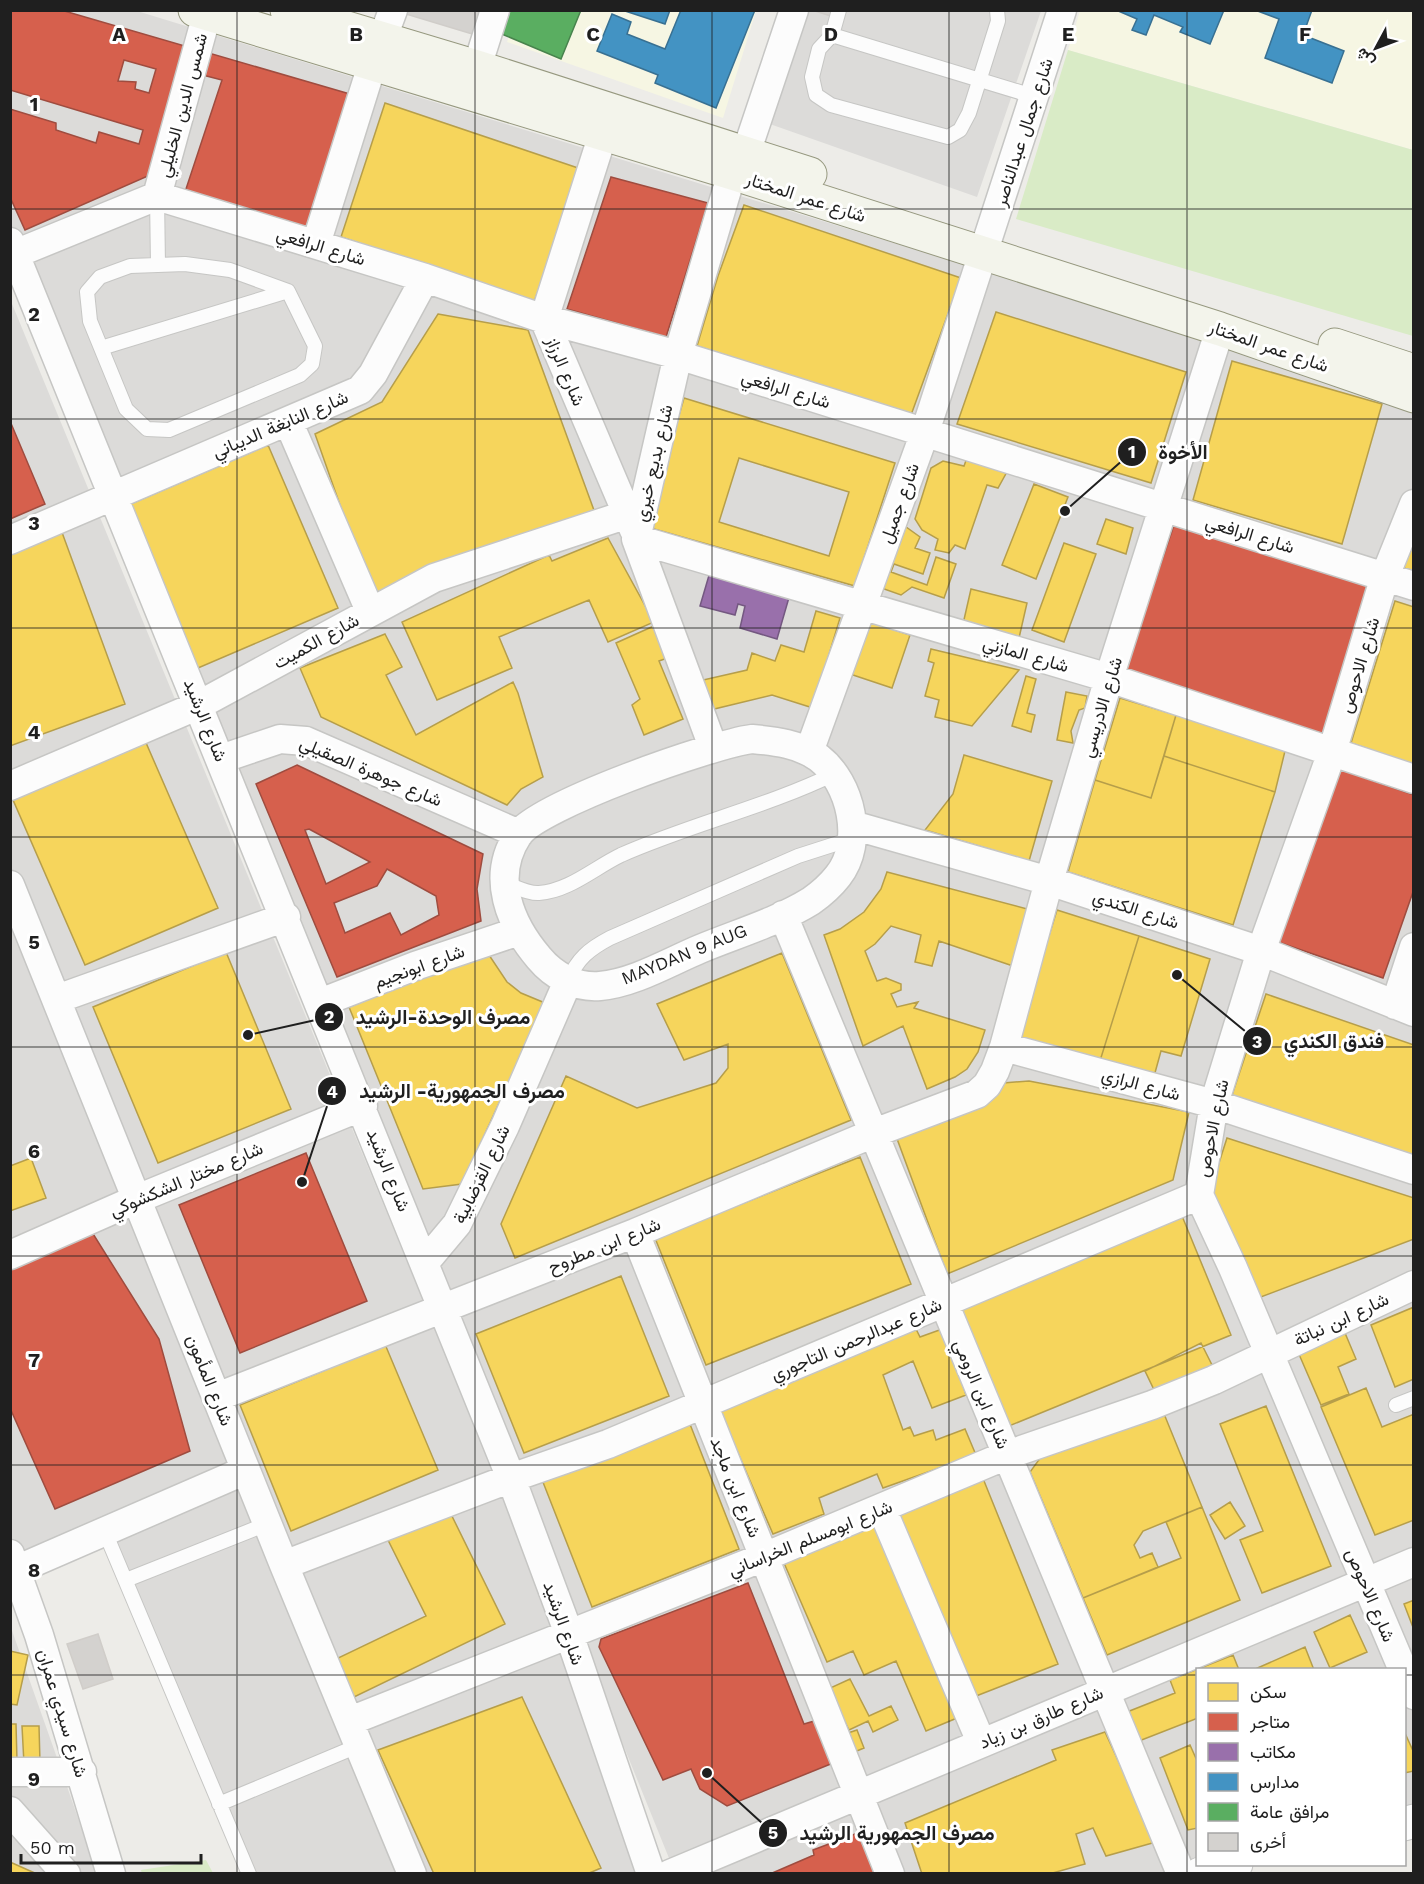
<svg xmlns="http://www.w3.org/2000/svg" width="1424" height="1884" font-family="'Work Sans',Vazirmatn,sans-serif">
  <style>
    .residential { fill: #dcdbd9 }
    .education { fill: #f6f6e3 }
    .grass { fill: #d9ebc6 }
    .homes { fill: #f6d55c; stroke: #b69e4a; stroke-width: 1.5; fill-rule: evenodd }
    .shops { fill: #d6604d; stroke: #9f4c3f; stroke-width: 1.5; fill-rule: evenodd }
    .offices { fill: #9970ab; stroke: #745881; stroke-width: 1.5 }
    .schools { fill: #4393c3; stroke: #387092; stroke-width: 1.5 }
    .public { fill: #5aae61; stroke: #48834d; stroke-width: 1.5 }
    .building { fill: #d4d2cf; stroke: #d0cdc9; stroke-width: 1.5 }
    .lines { fill: none; stroke-linecap: round; stroke-linejoin: round }
    .service-casing { stroke: #c6c6c4; stroke-width: 16 }
    .minor-casing { stroke: #c6c6c4; stroke-width: 31 }
    .tertiary-casing { stroke: #c6c6c4; stroke-width: 35 }
    .secondary-casing { stroke: #96987f; stroke-width: 35 }
    .service { stroke: #fcfcfc; stroke-width: 14 }
    .minor { stroke: #fcfcfc; stroke-width: 28 }
    .tertiary { stroke: #fcfcfc; stroke-width: 33 }
    .secondary { stroke: #f3f4eb; stroke-width: 33 }
    .grid { fill: none; stroke: #1f1f1f; stroke-width: 1.5; stroke-opacity: 0.55 }
    .labels { text-anchor: middle; dominant-baseline: central; stroke-width: 6; stroke-linejoin: round; paint-order: stroke }
    .street-label { font-size: 18px; fill: #1f1f1f; stroke: #fff }
    .grid-label { font-size: 20px; text-anchor: middle; font-weight: bold; fill: #1f1f1f; stroke: #fff; stroke-width: 6; stroke-linejoin: round; paint-order: stroke }
    .leader { fill: none; stroke: #1f1f1f; stroke-width: 2 }
    .callout-dot { fill: #1f1f1f; stroke: #fff; stroke-width: 2 }
    .mark-label { font-size: 18px; text-anchor: middle; font-weight: bold; fill: #fff }
    .callout-label { font-size: 20px; text-anchor: middle; font-weight: bold; fill: #1f1f1f; stroke: #fff; stroke-width: 6; stroke-linejoin: round; paint-order: stroke }
  </style>
  <rect width="100%" height="100%" fill="#edece8"/>
  <path class="residential" d="M11,11H137L1413,402V1817L1405,1820L1404,1670H1198V1864L1200,1874L675,1873L11,230Z
    M806,11H1041L977,197L767,123Z
    M10,299L659,1873H247L108,1545L11,1588Z
    M10,1625L62,1772L97,1873H11Z"/>
  <path class="education" d="M517,11H756L723,118L507,42Z
    M1080,11H1413V150L1068,50Z"/>
  <path class="grass" d="M1068,50L1413,150V336L1016,219Z
    M206,1860L213,1873L142,1874L141,1870Z"/>
  <path class="homes" d="M385,103L584,170L534,302L341,237Z
    M744,205L961,278L911,415L697,346L718,276Z
    M996,312L1186,372L1151,483L957,424Z
    M438,314L528,330L595,513L373,599L315,434L382,402Z
    M1232,361L1382,404L1342,544L1193,500Z
    M684,398L895,463L855,586L647,527ZM739,458L849,492L829,556L719,522Z
    M268,445L338,608L198,668L128,505Z
    M968,455L1008,470L998,488L987,485L965,549L955,545L949,553L935,550L938,539L922,530L915,519L931,468L943,461L964,466Z
    M1034,484L1068,497L1036,579L1002,565Z
    M895,519L920,537L915,548L930,553L923,574L894,564L891,572L927,585L936,557L956,564L944,598L912,587L901,595L873,585Z
    M1106,519L1133,528L1126,554L1097,544Z
    M1414,522V571L1400,567Z
    M60,527L125,704L10,746V545Z
    M608,538L654,622L608,642L589,600L499,637L512,668L437,700L402,622L549,555L552,561Z
    M1064,543L1096,554L1064,642L1032,630Z
    M971,589L1027,603L1019,638L963,624Z
    M1395,601L1414,607V765L1351,743Z
    M816,611L840,618L813,708L772,695L710,710L703,680L747,670L752,653L775,661L781,645L804,652Z
    M868,621L910,635L892,688L850,674Z
    M656,625L670,657L659,661L683,719L644,735L632,705L640,699L616,643Z
    M385,634L402,667L386,675L416,735L513,682L518,693L543,777L521,789L507,805L321,717L300,668Z
    M931,649L1019,670L972,726L935,717L939,700L925,696L934,663L928,661Z
    M1026,676L1036,679L1027,713L1035,715L1031,732L1012,726Z
    M1066,692L1087,696L1085,708L1079,710L1071,731L1073,743L1057,740Z
    M1120,698L1176,715L1151,798L1095,780Z
    M1176,715L1285,751L1275,792L1164,756Z
    M140,729L218,908L85,965L10,793Z
    M964,755L1052,781L1029,861L925,830L953,794Z
    M1164,756L1275,792L1233,925L1068,872L1095,780L1151,798Z
    M887,872L1031,910L1013,966L939,941L932,966L915,962L921,935L891,926L875,944L865,951L877,981L886,978L901,984V990L891,994L897,1007L918,1002L914,1008L985,1030L978,1052L967,1069L955,1077L927,1089L903,1026L863,1046L824,935L840,929L864,912L881,889Z
    M1057,910L1139,936L1099,1064L1017,1037Z
    M1139,936L1210,959L1181,1056L1161,1051L1153,1080L1099,1064Z
    M226,952L291,1109L158,1163L93,1007Z
    M487,952L507,982L521,993L545,1003L462,1184L423,1189L349,1007Z
    M782,953L851,1120L515,1258L501,1224L566,1076L637,1108L716,1083L728,1068V1044L684,1060L657,1004Z
    M1266,994L1414,1045V1158L1232,1095Z
    M1029,1081L1189,1112L1173,1180L947,1274L896,1136L1003,1083Z
    M1227,1138L1414,1198V1239L1250,1301L1209,1194Z
    M860,1157L911,1284L706,1365L655,1238Z
    M31,1158L46,1198L10,1211V1166Z
    M1182,1216L1231,1335L1004,1428L955,1310Z
    M621,1276L669,1396L524,1453L476,1334Z
    M1414,1307V1379L1395,1387L1371,1325Z
    M913,1323L920,1337L945,1328L966,1395L932,1408L913,1361L883,1375L903,1430L910,1427L914,1436L933,1430L936,1440L965,1429L976,1455L883,1488L877,1474L819,1498L824,1514L773,1534L718,1407Z
    M379,1330L438,1470L291,1531L240,1405L325,1370Z
    M1345,1333L1356,1359L1338,1367L1349,1394L1321,1405L1298,1352Z
    M1201,1343L1216,1373L1158,1398L1145,1371Z
    M1366,1388L1382,1427L1414,1414V1520L1375,1535L1321,1407Z
    M1160,1404L1202,1507L1143,1531L1134,1545L1140,1558L1152,1553L1158,1567L1083,1598L1030,1472L1046,1450Z
    M1266,1406L1331,1566L1262,1593L1240,1540L1263,1531L1220,1424Z
    M686,1414L739,1549L592,1607L539,1472Z
    M982,1476L1058,1664L971,1698L891,1512Z
    M1230,1502L1245,1526L1225,1539L1210,1515Z
    M447,1506L505,1624L354,1697L336,1659L426,1616L386,1536Z
    M1202,1507L1240,1600L1107,1655L1083,1598L1181,1558L1166,1522Z
    M874,1525L957,1718L926,1731L896,1661L864,1675L853,1651L827,1662L784,1563Z
    M1414,1600V1630L1404,1604Z
    M1350,1615L1367,1652L1330,1668L1314,1632Z
    M1305,1647L1314,1670H1253Z
    M10,1651L28,1655L17,1705L10,1704Z
    M1233,1655L1239,1670H1198V1718L1139,1741L1127,1712L1175,1693L1170,1680Z
    M850,1679L869,1716L891,1706L898,1720L873,1732L868,1721L849,1730L828,1689Z
    M522,1697L601,1868L587,1874H434L378,1750Z
    M10,1724H16L17,1761L10,1762Z
    M22,1726H39L40,1763L24,1764Z
    M857,1730L864,1748L852,1753L845,1734Z
    M1404,1731L1414,1753V1771L1404,1773Z
    M1105,1732L1156,1842L1106,1856L1093,1828L1076,1834L1085,1864L1049,1874H922L905,1823L1056,1760L1052,1750Z
    M1190,1745L1198,1763V1828L1188,1830L1160,1758Z
    M10,1862L37,1874H10Z"/>
  <path class="shops" d="M10,10H61L350,94L306,229L185,192L222,80L187,71L157,172L25,230L10,197V109L56,123V130L96,143L99,132L139,144L143,130L10,90ZM124,60L156,69L149,93L135,89L136,82L118,81Z
    M611,177L708,203L666,337L567,309Z
    M10,421L45,504L10,519Z
    M1176,519L1374,583L1321,738L1124,672Z
    M297,765L483,854L477,889L481,921L337,977L256,784ZM309,829L370,862L326,884L305,830ZM387,869L436,896L439,915L401,935L390,913L345,933L334,903L377,886Z
    M1337,768L1414,795V889L1383,978L1278,942Z
    M306,1153L367,1301L240,1353L179,1205Z
    M90,1229L159,1339L190,1451L55,1509L10,1408V1261Z
    M748,1583L804,1724L821,1719L838,1761L727,1806L700,1789L691,1769L663,1780L599,1647L601,1639Z
    M863,1831L878,1874H770L814,1855L813,1850Z"/>
  <path class="offices" d="M710,572L790,594L777,639L740,628L745,606L738,604L735,615L700,606Z"/>
  <path class="schools" d="M622,10H670L665,24Z
    M681,10H755L716,108L655,83L658,75L597,51L612,14L631,22L627,34L665,49Z
    M1116,10H1224L1210,44L1180,32L1183,27L1154,15L1146,35L1132,30L1137,19Z
    M1255,10H1312L1303,35L1344,51L1332,83L1265,58L1279,19Z"/>
  <path class="public" d="M506,10H581L561,59L497,32Z"/>
  <path class="building" d="M407,10H486L479,36L406,14Z
    M812,10H836L834,17Z
    M98,1634L113,1679L83,1689L67,1644Z"/>
  <g class="lines">
    <g class="service-casing">
      <path id="service" d="M839,10L832,35L819,49L812,77L816,95L831,105L948,137L960,130L969,113L998,21L997,10
        M832,35L1036,97
        M157,196L158,265
        M185,264L230,270L288,291L315,346L312,364L300,375L169,430L147,429L126,409L90,321L87,292L100,277L130,266Z
        M101,348L288,291
        M504,883C514,886 528,894 539,893C569,891 594,868 621,855C691,824 766,807 834,774
        M568,981C577,959 589,949 610,938L798,856L851,839
        M1396,1405L1414,1398
        M105,1532L249,1874
        M126,1580L267,1524
        M219,1804L360,1745"/>
    </g>
    <g class="minor-casing">
      <path id="minor" d="M382,40L393,10
        M477,67L495,10
        M603,134L544,319L634,530
        M746,153L794,10
        M157,196L425,278L544,319L678,355L1414,586
        M157,196L207,14
        M10,242L511,1478L569,1634L651,1874
        M316,244L373,62
        M10,256L157,196
        M288,421L370,611
        M636,539L1109,678L1414,779
        M10,540L360,390L373,374L425,278
        M752,739C775,741 800,744 819,758C851,783 865,842 838,876C831,885 821,894 811,901C777,922 736,934 700,949C669,962 634,983 600,986C576,988 554,976 539,958C510,924 490,877 518,835C538,805 713,744 752,739Z
        M713,747L636,539L678,355L732,173
        M809,752L925,432L1062,10
        M221,759L280,739L306,741L519,834
        M10,786L199,705L434,578L628,514
        M852,825L1049,881L1261,951L1414,1012
        M10,885L284,1565L412,1874
        M783,915L1181,1874
        M57,999L286,917
        M320,1003L415,966L519,931
        M1395,1005L1414,947
        M1004,1047L1214,1104L1414,1170
        M635,1233L890,1874
        M10,1255L137,1199L363,1106
        M426,1261L457,1224L505,1126L568,981
        M217,1397L635,1233L874,1133L977,1094L987,1085L995,1071L1004,1047L1049,881L1109,678L1220,329
        M882,1509L981,1742
        M10,1554L39,1635L111,1874
        M284,1565L511,1478L608,1444L1199,1195
        M16,1570L246,1470
        M1403,1670L1233,1268L1199,1195L1214,1104L1261,951L1332,752L1385,576L1414,504
        M1404,1674L1414,1695
        M350,1721L764,1557L1007,1455L1152,1405L1214,1380L1414,1285
        M10,1772H82
        M10,1811L66,1874
        M670,1874L1414,1562"/>
    </g>
    <g class="tertiary-casing">
      <path id="tertiary" d="M1404,1824L1414,1821
        M1200,1874L1236,1864"/>
    </g>
    <g class="secondary-casing">
      <path id="secondary" d="M195,10L732,173L1220,329L1414,396
        M287,10L477,67L810,174
        M1335,345L1414,371"/>
    </g>
    <use href="#service" class="service"/>
    <use href="#minor" class="minor"/>
    <use href="#tertiary" class="tertiary"/>
    <use href="#secondary" class="secondary"/>
  </g>
  <path class="grid" d="M237,10V1874M475,10V1874M712,10V1874M949,10V1874M1187,10V1874M10,209H1414M10,419H1414M10,628H1414M10,837H1414M10,1047H1414M10,1256H1414M10,1465H1414M10,1675H1198M1404,1675H1414"/>
  <g class="labels">
    <g class="street-label">
      <text transform="translate(182 105) rotate(-75)">شمس الدين الخليلي</text>
      <text transform="translate(1023 132) rotate(-72)">شارع جمال عبدالناصر</text>
      <text transform="translate(806 197) rotate(18)">شارع عمر المختار</text>
      <text transform="translate(321 246) rotate(17)">شارع الرافعي</text>
      <text transform="translate(1269 346) rotate(19)">شارع عمر المختار</text>
      <text transform="translate(566 371) rotate(67)">شارع الرزاز</text>
      <text transform="translate(786 389) rotate(17)">شارع الرافعي</text>
      <text transform="translate(280 424) rotate(-23)">شارع النابغة الديباني</text>
      <text transform="translate(653 463) rotate(-77)">شارع بديع خيري</text>
      <text transform="translate(899 503) rotate(-70)">شارع جميل</text>
      <text transform="translate(1250 534) rotate(17)">شارع الرافعي</text>
      <text transform="translate(316 641) rotate(-29)">شارع الكميت</text>
      <text transform="translate(1026 654) rotate(16)">شارع المازني</text>
      <text transform="translate(1359 665) rotate(-73)">شارع الاحوص</text>
      <text transform="translate(1101 707) rotate(-73)">شارع الادريسي</text>
      <text transform="translate(206 720) rotate(68)">شارع الرشيد</text>
      <text transform="translate(371 771) rotate(23)">شارع جوهرة الصقيلي</text>
      <text transform="translate(1136 909) rotate(18)">شارع الكندي</text>
      <text transform="translate(684 954) rotate(-22)">MAYDAN 9 AUG</text>
      <text transform="translate(419 966) rotate(-20)">شارع ابونجيم</text>
      <text transform="translate(1141 1084) rotate(15)">شارع الرازي</text>
      <text transform="translate(1212 1128) rotate(-78)">شارع الاحوص</text>
      <text transform="translate(389 1170) rotate(68)">شارع الرشيد</text>
      <text transform="translate(481 1174) rotate(-64)">شارع القرضابية</text>
      <text transform="translate(186 1179) rotate(-23)">شارع مختار الشكشوكي</text>
      <text transform="translate(604 1245) rotate(-22)">شارع ابن مطروح</text>
      <text transform="translate(1341 1319) rotate(-25)">شارع ابن نباتة</text>
      <text transform="translate(856 1339) rotate(-23)">شارع عبدالرحمن التاجوري</text>
      <text transform="translate(210 1380) rotate(68)">شارع المأمون</text>
      <text transform="translate(982 1394) rotate(67)">شارع ابن الرومي</text>
      <text transform="translate(736 1487) rotate(68)">شارع ابن ماجد</text>
      <text transform="translate(810 1538) rotate(-22)">شارع ابومسلم الخراساني</text>
      <text transform="translate(1371 1595) rotate(67)">شارع الاحوص</text>
      <text transform="translate(564 1623) rotate(70)">شارع الرشيد</text>
      <text transform="translate(63 1713) rotate(73)">شارع سيدي عمران</text>
      <text transform="translate(1041 1717) rotate(-23)">شارع طارق بن زياد</text>
    </g>
  </g>
  <g class="grid-label">
    <text x="119" y="41">A</text>
    <text x="356" y="41">B</text>
    <text x="593" y="41">C</text>
    <text x="831" y="41">D</text>
    <text x="1068" y="41">E</text>
    <text x="1305" y="41">F</text>
    <text x="34" y="111">1</text>
    <text x="34" y="321">2</text>
    <text x="34" y="530">3</text>
    <text x="34" y="739">4</text>
    <text x="34" y="949">5</text>
    <text x="34" y="1158">6</text>
    <text x="34" y="1367">7</text>
    <text x="34" y="1577">8</text>
    <text x="34" y="1786">9</text>
  </g>
  <path class="leader" d="M1065 511L1132 452M248 1035L329 1017M1177 975L1257 1041M302 1182L332 1091M707 1773L773 1833"/>
  <g class="callout-dot">
    <circle cx="1065" cy="511" r="6"/>
    <circle cx="248" cy="1035" r="6"/>
    <circle cx="1177" cy="975" r="6"/>
    <circle cx="302" cy="1182" r="6"/>
    <circle cx="707" cy="1773" r="6"/>
    <circle cx="1132" cy="452" r="15"/>
    <circle cx="329" cy="1017" r="15"/>
    <circle cx="1257" cy="1041" r="15"/>
    <circle cx="332" cy="1091" r="15"/>
    <circle cx="773" cy="1833" r="15"/>
  </g>
  <g class="mark-label">
    <text x="1132" y="458">1</text>
    <text x="329" y="1023">2</text>
    <text x="1257" y="1048">3</text>
    <text x="332" y="1098">4</text>
    <text x="773" y="1839">5</text>
  </g>
  <g class="callout-label">
    <text x="1183" y="459">الأخوة</text>
    <text x="443" y="1024">مصرف الوحدة-الرشيد</text>
    <text x="1334" y="1048">فندق الكندي</text>
    <text x="462" y="1098">مصرف الجمهورية- الرشيد</text>
    <text x="897" y="1840">مصرف الجمهورية الرشيد</text>
  </g>
  <rect width="1424" height="1884" fill="none" stroke="#1f1f1f" stroke-width="24"/>
  <rect x="1196" y="1668" width="210" height="198" fill="#ffffff" stroke="#a5a5a5" stroke-width="1.5"/>
  <rect x="1208" y="1683" width="30" height="18" fill="#f6d55c" stroke="#a5a5a5" stroke-width="1.5"/>
  <text x="1250" y="1698" font-size="18" fill="#1f1f1f">سكن</text>
  <rect x="1208" y="1713" width="30" height="18" fill="#d6604d" stroke="#a5a5a5" stroke-width="1.5"/>
  <text x="1250" y="1728" font-size="18" fill="#1f1f1f">متاجر</text>
  <rect x="1208" y="1743" width="30" height="18" fill="#9970ab" stroke="#a5a5a5" stroke-width="1.5"/>
  <text x="1250" y="1758" font-size="18" fill="#1f1f1f">مكاتب</text>
  <rect x="1208" y="1773" width="30" height="18" fill="#4393c3" stroke="#a5a5a5" stroke-width="1.5"/>
  <text x="1250" y="1788" font-size="18" fill="#1f1f1f">مدارس</text>
  <rect x="1208" y="1803" width="30" height="18" fill="#5aae61" stroke="#a5a5a5" stroke-width="1.5"/>
  <text x="1250" y="1818" font-size="18" fill="#1f1f1f">مرافق عامة</text>
  <rect x="1208" y="1833" width="30" height="18" fill="#d4d2cf" stroke="#a5a5a5" stroke-width="1.5"/>
  <text x="1250" y="1848" font-size="18" fill="#1f1f1f">أخرى</text>
  <g transform="translate(1376 48) rotate(229)" stroke="#ffffff" stroke-width="4.5" paint-order="stroke">
  <path d="M0-4.5L10 22L0 15L-10 22Z" fill="#1f1f1f"/>
  <text y="-9" font-size="16" font-weight="bold" text-anchor="middle" fill="#1f1f1f">ش</text>
  </g>
  <path d="M21 1854v9h180v-9" fill="none" stroke="#1f1f1f" stroke-width="3"/>
  <text x="30" y="1854" font-size="18" fill="#1f1f1f" stroke="#ffffff" stroke-width="4.5" paint-order="stroke">50 m</text>
</svg>
